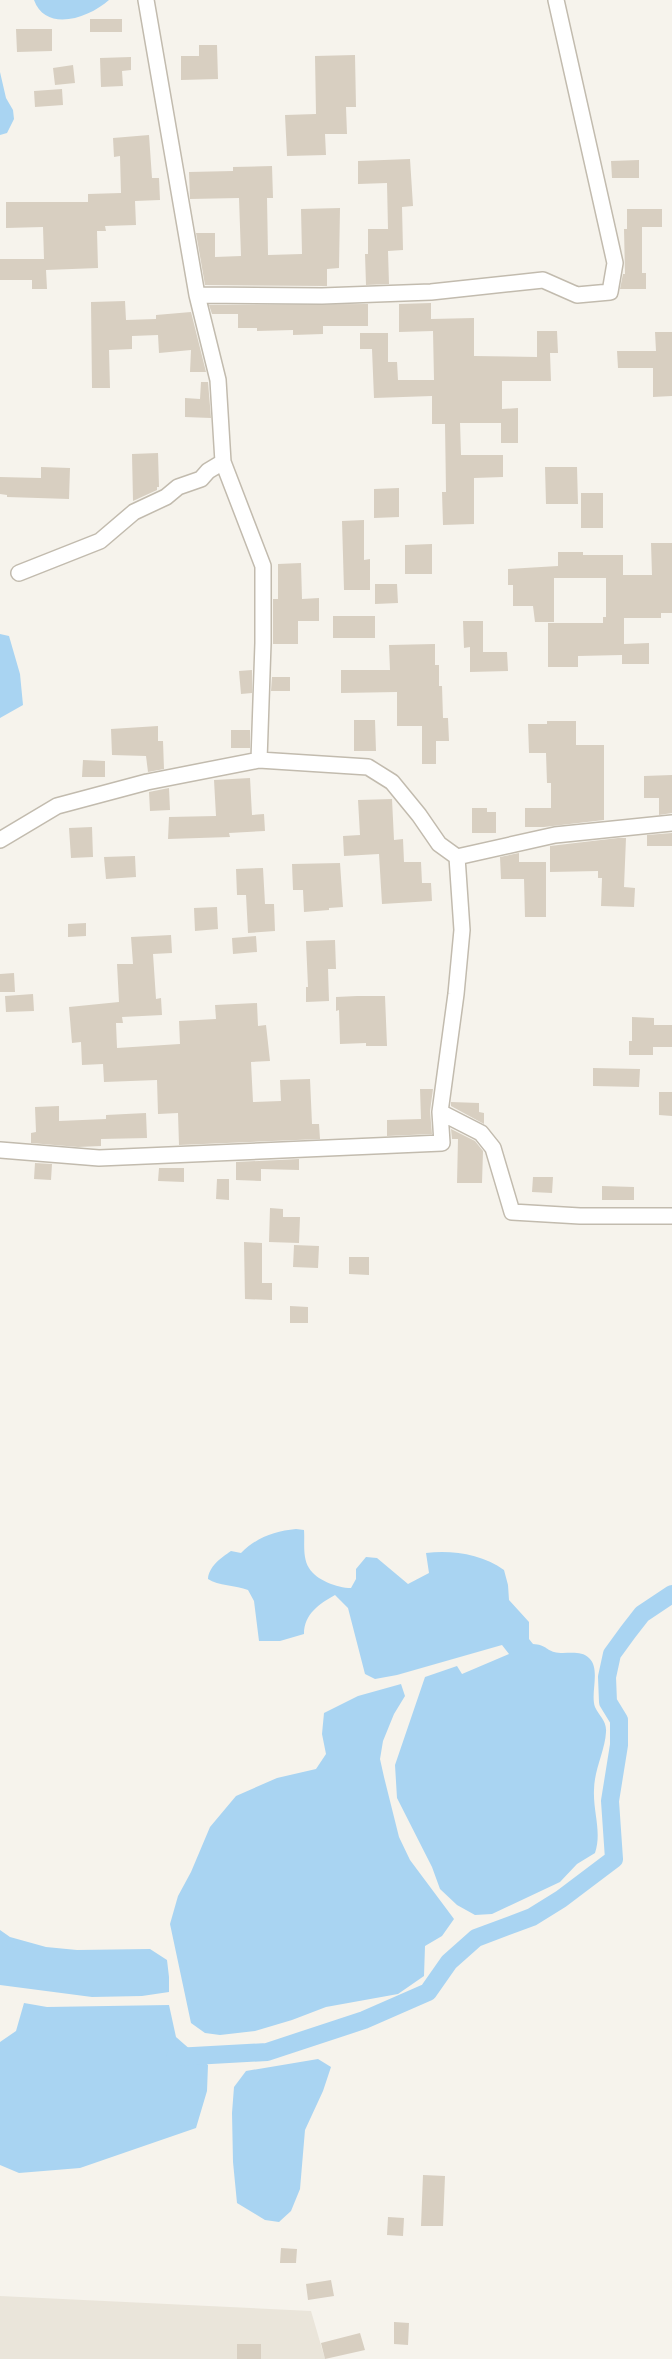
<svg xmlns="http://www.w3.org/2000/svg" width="672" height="2359" font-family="Overpass,sans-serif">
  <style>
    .residential { fill: #eae5da }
    .water { fill: #a9d4f2 }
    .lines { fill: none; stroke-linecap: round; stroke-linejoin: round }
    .canal { stroke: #a9d4f2; stroke-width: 18 }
    .building { fill: #d8cfc1 }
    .minor-casing { stroke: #c2bbae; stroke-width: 18 }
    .minor { stroke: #fff; stroke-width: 15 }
  </style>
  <rect width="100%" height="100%" fill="#f6f3ec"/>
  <path class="residential" d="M0,2296L311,2311L325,2359H0Z"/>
  <path class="water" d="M34,0H109C89,18 46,33 34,0Z
    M0,72L6,98L13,110L14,119L7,133L0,135Z
    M0,634L9,636L20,674L23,705L0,718Z
    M296,1529L304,1530C305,1541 302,1557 309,1568C316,1580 337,1588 351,1588L356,1579V1569L366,1557L377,1558L408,1584L429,1573L426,1553C452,1550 482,1554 504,1570L508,1585L509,1600L529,1622V1639L533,1644C546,1645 545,1649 554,1652C565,1655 580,1649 589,1658C601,1669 590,1693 595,1707C599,1716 607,1721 606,1732C605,1751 594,1770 594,1790C593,1812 602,1832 595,1853L577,1864L560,1882L492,1914L475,1915L457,1905L440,1889L432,1867L397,1798L395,1765L425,1677L457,1666L462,1674L509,1654L502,1645L397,1675L375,1679L365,1674L348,1608L335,1595C319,1604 304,1614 304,1634L280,1641H259L254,1601L248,1590C236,1585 218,1586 208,1579C209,1566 221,1558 231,1551L241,1553C257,1537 275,1531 296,1529Z
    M401,1684L405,1696L394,1714L383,1741L380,1759L384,1777L399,1837L410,1860L454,1919L442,1936L425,1946L424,1976L398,1994L326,2007L292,2020L255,2031L220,2035L205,2033L191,2023L170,1924L178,1896L191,1872L210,1827L236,1796L277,1778L316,1769L326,1754L322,1734L324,1713L358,1696Z
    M0,1930L10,1937L46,1947L77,1950L150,1949L167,1960L169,1977V1992L142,1996L92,1997L0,1985Z
    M24,2003L47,2007L169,2005L176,2037L208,2065L207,2091L196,2128L80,2168L19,2173L0,2165V2042L16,2031Z
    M318,2059L331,2067L323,2091L305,2130L300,2189L291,2211L279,2222L265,2220L237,2203L233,2162L232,2113L234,2087L246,2071Z"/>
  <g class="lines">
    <path class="canal" d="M175,2057L267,2052L364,2020L428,1992L449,1962L476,1938L532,1917L561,1899L614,1859L610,1801L619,1745V1720L608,1702L607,1677L612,1654L628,1632L642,1614L672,1594"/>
  </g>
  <path class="building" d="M90,19H122V32H90Z
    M16,29H52V51L17,52Z
    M199,45H217L218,79L181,80V56H199Z
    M355,55L356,107H346L347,134H325L326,155L287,156L285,115L316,114L315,56Z
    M131,57V70L122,71L123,86L101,87L100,58Z
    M73,65L75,83L55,85L53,68Z
    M62,89L63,105L35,107L34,91Z
    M149,135L152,178H159L160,200L135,201L136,225L105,226L106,231H97L98,268L46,270L47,289H32V280H0V259H44L43,227L6,228V202H88V194L121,193L120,156L114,157L113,138Z
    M410,159L413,206L402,207L403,250L388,251L389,284L366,285L365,254H368V229H388L387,183L358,184V161Z
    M639,160V178H612L611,161Z
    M272,166L273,198H267L268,255L302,254L301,209L340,208L339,268L327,269V286L205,285L196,233H215V257L241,256L239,198L190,199L189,172L233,171V167Z
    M627,209H662V227H642V273H646V289H620L623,274H625L624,229H627Z
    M125,301L126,320L156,319V315L191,312L206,372H190L191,350L159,353L158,335L132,336V349L109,350L110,388H92L91,302Z
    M431,303V319L474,318V356L537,357V331H557L558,353H550L551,381H502V409L518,408V443H501V423H460L461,455H503V477L474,478V524L443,525L442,492H446L445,424H432V396L374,398L372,349H360V333H388V362H397L398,380H434L433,331L399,332V304Z
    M368,304V326H323V334L293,335V330L257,331V328H238V314H212L209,305Z
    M655,332H672V396L653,397V368H618L617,351H656Z
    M201,382H208L211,418L185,417V398L200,399Z
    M158,453L159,487H157V490L133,501L132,454Z
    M41,467L70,468L69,499L7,497V495L0,494V477L41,478Z
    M545,467H577L578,504H546Z
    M399,488V517L374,518V489Z
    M581,493H603V528H581Z
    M364,520V560L370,559V590H344L342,521Z
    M651,543H672V613H661V618H624V644L649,643V664H622V655L578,656V667H548V623H603V617H606V578H554V622H535L533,606H513V585H508V569L558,566V552H583V555H623V575H652Z
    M432,544V574H405V545Z
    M301,563L302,599L319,598V621H298V644H273V599H278V564Z
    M375,584H397L398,603L375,604Z
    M333,616H375V638H333Z
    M463,621H483V652H507L508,671L470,672V647L464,648Z
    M435,644V665H439V686H442L443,718H448L449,741H436V764H422V726H397V692L341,693V670H390L389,645Z
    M252,670V693L241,694L239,671Z
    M272,677H290V691H271Z
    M354,720H375L376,751H354Z
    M547,721H576V745H604V820L544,827H525V808H551V783H547L546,753H529L528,724H547Z
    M158,726V741H163L164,769L148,772L146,756L112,755L111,729Z
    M231,730H250V748H231Z
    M83,760L105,761V777H82Z
    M672,775V813L659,815V798H644V776Z
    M250,778L252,815L264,814L265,831L229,833L230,837L168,839L169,817L216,816L214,780Z
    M169,788L170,810L150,811L149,792Z
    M392,799L394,840L403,839L404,862H421L422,883H431L432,901L382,904L379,854L344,856L343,836L360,835L358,800Z
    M472,808H487V812H496V833H472Z
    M92,827L93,857L71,858L69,828Z
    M672,833V846H647V835Z
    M618,838H626L624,887L635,888L634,907L601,906L602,878H598V871L550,872V846Z
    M519,853V862H546V917H525L524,879H501L500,857Z
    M135,856L136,877L106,879L104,857Z
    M340,863L343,907L329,908V910L304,912L303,890H293L292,864Z
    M263,868L265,904H274L275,931L248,933L246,895H237L236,869Z
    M217,907L218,929L195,931L194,908Z
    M86,923V936L68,937V924Z
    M171,935L172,953L153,954L156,999L161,998L162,1015L122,1017L123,1023H116L117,1048L180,1044L179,1021L216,1019L215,1005L257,1003L258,1026L266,1025L270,1061L251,1062L253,1102L281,1101L280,1080L310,1079L312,1124H319L320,1139L179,1145L178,1113L158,1114L157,1080L104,1082L103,1064L82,1065L81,1042L72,1043L69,1007L119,1002L117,964H133L131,937Z
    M256,936L257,952L233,954L232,938Z
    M335,940L336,969H328L329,1001L306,1002V987H308L306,941Z
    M14,973L15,992H0V974Z
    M33,994L34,1011L6,1012L5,996Z
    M357,996H385L387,1046H366V1043L340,1044L339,1010L336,1011V997Z
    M632,1017L654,1018V1025H672V1047H653V1055H629V1041H632Z
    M593,1068L640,1069L639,1087L593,1086Z
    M420,1089H433L430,1111L432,1134L387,1136V1120L421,1119Z
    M659,1092H672V1116L659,1115Z
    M451,1102L479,1103V1112L484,1113V1124L451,1106Z
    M59,1106V1121L106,1119V1115L146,1113L147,1138L101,1139V1146L78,1147L31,1143V1133L36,1132L35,1107Z
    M451,1129L475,1141L483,1151L482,1183H457L458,1139H452Z
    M299,1159V1170L261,1169V1181L236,1180V1162Z
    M35,1163L52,1164L51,1180L34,1179Z
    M159,1168H184V1182L158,1181Z
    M533,1177H553L552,1193L532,1192Z
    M217,1179H229V1200L216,1199Z
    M602,1186L634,1187V1200H602Z
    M270,1208L283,1209V1217H300L299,1243L269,1242Z
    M244,1242L262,1243V1283H272V1300L245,1299Z
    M294,1245L319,1246L318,1268L293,1267Z
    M349,1257H369V1275L349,1274Z
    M290,1306L308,1307V1323H290Z
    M423,2175L445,2176L443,2226H421Z
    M388,2217L404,2218L403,2236L387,2235Z
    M281,2248L297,2249L296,2263H280Z
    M331,2280L334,2296L308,2300L306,2284Z
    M394,2322L409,2323L408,2345L394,2344Z
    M360,2333L365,2350L325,2359L321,2343Z
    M237,2344H261V2359H237Z"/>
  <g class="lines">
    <g class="minor-casing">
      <path id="minor" d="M146,0L197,295L218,380L223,462L263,566V643L259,760L368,767L392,782L419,815L439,844L457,857L462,930L456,994L440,1112
        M197,295L322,296L431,292L543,280L577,295L610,292L615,263L556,0
        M19,573L100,541L134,512L166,497L178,487L201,479L208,471L223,462
        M0,840L57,806L147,782L259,760
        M457,857L555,835L672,823
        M0,1150L99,1158L442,1143L440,1112L481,1133L493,1148L512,1212L580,1216H672"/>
    </g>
    <use href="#minor" class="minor"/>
  </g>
</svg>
